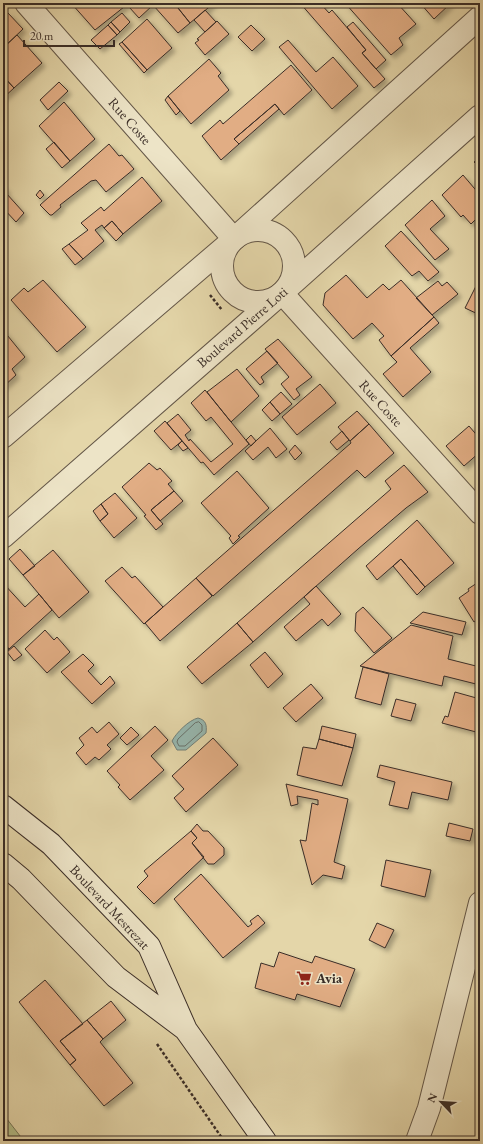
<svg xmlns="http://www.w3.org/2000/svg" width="483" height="1144" font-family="'EB Garamond',serif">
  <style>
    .green { fill: #b4be88; stroke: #777658 }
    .water { fill: #97b8b0; stroke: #728079 }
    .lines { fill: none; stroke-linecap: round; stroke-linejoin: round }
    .shore { stroke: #68726c; stroke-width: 1 }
    .building { fill: #e1ad84; stroke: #3a2d27; filter: url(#shadow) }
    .minor-casing { stroke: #645748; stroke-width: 24 }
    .tertiary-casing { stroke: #645748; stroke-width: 24 }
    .secondary-casing { stroke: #3a2d27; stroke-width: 24 }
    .path { stroke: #3a2d27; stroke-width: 2.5; stroke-dasharray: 3 2; stroke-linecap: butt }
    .minor { stroke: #ede4c7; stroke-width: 22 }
    .tertiary { stroke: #ede4c7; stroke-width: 22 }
    .secondary { stroke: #ede4c7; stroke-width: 22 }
    .labels { text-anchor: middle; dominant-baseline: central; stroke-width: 3; stroke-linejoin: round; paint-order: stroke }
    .street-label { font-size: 14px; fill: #3a2d27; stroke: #ede4c7 }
    .poi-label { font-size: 14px; font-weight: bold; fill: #3a2d27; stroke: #ede4c7; text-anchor: start }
  </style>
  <defs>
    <filter id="shadow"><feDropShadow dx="3.5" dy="3.5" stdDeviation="2" flood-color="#0004"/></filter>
  </defs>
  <rect width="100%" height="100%" fill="#e4d6a9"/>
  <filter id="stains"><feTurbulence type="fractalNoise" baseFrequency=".005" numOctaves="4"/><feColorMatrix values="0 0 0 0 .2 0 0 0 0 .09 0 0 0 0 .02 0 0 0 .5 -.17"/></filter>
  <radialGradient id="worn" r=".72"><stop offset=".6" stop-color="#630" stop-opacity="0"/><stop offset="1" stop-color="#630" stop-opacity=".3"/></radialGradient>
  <path class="green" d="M3,1114L24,1141H3Z"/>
  <path class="water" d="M198,718C206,720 207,725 206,733L186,750H177L172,741C176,733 189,720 198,718Z"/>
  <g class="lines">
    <path class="shore" d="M199,722L202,725V731L185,746H179L177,742L178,739L195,723Z"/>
  </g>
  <path class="building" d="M71,3H129L95,30Z
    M133,3H174L190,23L178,33L153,5L139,18L129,7Z
    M185,3H214L190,23L178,8Z
    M300,3H320L329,13L332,10L366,50L362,53L385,79L374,88Z
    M345,3H365L368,6L371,3H397L416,24L399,38L403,45L391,55Z
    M420,3H451L434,19Z
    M205,10L216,22L205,32L194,20Z
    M8,13L23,29L3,48V17Z
    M122,13L130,22L120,32L111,22Z
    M147,19L172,48L147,70L122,42Z
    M217,21L229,34L205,55L195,43L199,40L197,39Z
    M111,22L120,32L117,35L108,25Z
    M353,22L386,60L376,69L362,53L366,50L347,27Z
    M108,25L117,35L100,49L91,40Z
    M251,25L265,39L252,51L238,37Z
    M17,35L42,63L14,88L3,76V48Z
    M288,40L316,72L333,57L358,86L332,109L279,47Z
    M122,42L147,70L144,73L119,44Z
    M209,59L221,73L218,76L229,90L191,124L168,96Z
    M291,65L312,90L284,115L275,104L234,139L239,144L221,160L202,136L220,120L223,124Z
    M3,76L14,88L3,98Z
    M59,82L68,91L48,110L40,100Z
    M168,96L180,111L176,115L165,100Z
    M64,102L95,139L70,161L39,126Z
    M275,104L279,109L239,144L234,139Z
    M54,142L70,161L62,168L46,149Z
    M109,144L119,156L122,155L134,169L106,192L96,180L91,181L60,205L61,207L52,215H50L40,205Z
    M480,157V168L474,162Z
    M463,175L480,195V215L471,224L463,215L461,217L442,195Z
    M142,177L162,201L123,234L112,221L104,228L102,225L95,230L104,241L83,259L69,244L88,230L81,223L101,207L104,211Z
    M3,186L7,190L3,195Z
    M40,190L44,195L40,199L36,195Z
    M6,193L24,213L16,222L3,208V195Z
    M432,200L445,216L430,229L449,249L435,260L405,225Z
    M112,221L123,234L116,241L104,228Z
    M401,231L439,272L428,281L419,271L412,276L385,246Z
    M69,244L83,259L75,265L62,249Z
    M346,275L367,298L383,284L389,290L401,280L434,317L391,356L379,340L384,336L372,323L353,339L323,305L325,293Z
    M480,278V315L465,308Z
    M43,280L86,327L57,352L11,300L24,288L28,292Z
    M438,281L442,286L447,282L458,294L432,315L416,298Z
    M434,317L439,323L410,348L431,372L403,397L383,374L397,362L391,356Z
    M3,330L25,357L12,369L16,375L3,387Z
    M278,339L312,377L296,389L300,395L294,400L281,384L289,377L265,349Z
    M267,351L278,363L261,377L264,382L260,385L246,369Z
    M237,369L259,396L231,422L207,392Z
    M320,384L336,403L297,435L282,417Z
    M205,390L249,444L214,475L203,462L201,463L167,423L178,414L191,430L185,435L189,441L190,439L211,462L233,444L211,417L206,421L191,403Z
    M281,392L292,404L280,414L270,402Z
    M270,402L280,414L272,421L262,410Z
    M357,411L369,424L350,441L338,427Z
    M165,421L182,441L171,450L154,431Z
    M369,424L394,453L365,478L357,470L213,596L196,578L351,443L350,441Z
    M469,426L480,439V452L464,466L446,446Z
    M270,428L287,449L276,458L268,447L253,460L245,451Z
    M342,431L349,440L337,450L330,442Z
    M251,435L256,441L251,446L246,440Z
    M182,441L188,448L183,451L178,445Z
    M295,445L302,453L295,460L289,452Z
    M149,463L157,470L160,468L172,481L168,484L174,491L151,510L163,524L156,530L144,516L146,515L122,487Z
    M404,465L428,492L406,508L358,549L253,642L237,623L391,489L385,481Z
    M237,471L269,508L238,536L240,537L233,544L229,538L231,536L201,503Z
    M174,491L183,501L160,521L151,510Z
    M115,493L137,518L114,538L100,521L108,514L101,504Z
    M101,504L108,514L100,521L93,511Z
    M417,520L454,563L425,587L401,559L377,580L366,566Z
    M20,549L35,566L23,575L9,559Z
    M53,550L89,592L59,618L23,575Z
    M401,559L425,587L417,595L393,566Z
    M122,567L132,578L135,576L163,607L144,624L105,581Z
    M196,578L212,596L160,641L145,623Z
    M480,581V624L477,620L474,622L459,598L469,591L468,589Z
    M3,583L25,607L39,594L52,610L9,649L3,642Z
    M316,586L341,614L328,626L322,619L296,641L284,627L310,604L304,597Z
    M363,607L392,638L374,653L355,631L356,613Z
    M423,612L466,622L462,635L410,623Z
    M237,623L253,642L202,684L187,667Z
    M411,625L453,636L448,659L480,667V685L444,676L442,686L360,666Z
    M45,630L54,640L57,637L70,652L47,673L25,649Z
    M3,642L9,649L3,654Z
    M14,646L22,655L14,661L7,652Z
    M265,652L283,674L268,688L250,665Z
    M83,654L94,665L88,671L101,685L110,676L115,683L92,704L61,672Z
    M363,667L389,674L381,705L355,698Z
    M311,684L323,698L296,722L283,708Z
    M455,692L480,699V733L442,723L445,716L448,717Z
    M396,699L416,704L411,721L391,716Z
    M109,722L119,734L107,745L111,749L99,760L95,757L86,765L76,753L84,745L79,738L92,727L97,733Z
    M155,726L168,740L151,756L164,770L130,800L118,787L120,785L107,771Z
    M322,726L356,734L353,748L319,739Z
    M131,727L139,735L127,745L120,738Z
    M213,738L238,765L186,812L174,798L184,789L172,776Z
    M319,739L353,748L342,786L297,775L303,747L316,749Z
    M380,765L452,782L448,800L412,792L408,809L389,805L395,782L377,777Z
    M286,784L348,799L334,862L345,866L342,879L323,875L312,885L300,840L306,841L312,803L318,805V800L297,796L298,804L291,806Z
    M449,823L473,829L470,841L446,836Z
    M197,824L203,831H208L224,848V855L214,864H208L192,843L197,838L191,831Z
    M191,831L197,838L192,843L204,857L154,904L137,887L148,876L144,871Z
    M386,860L431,870L425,897L381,886Z
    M201,874L248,927L252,924L250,921L258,915L265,923L223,958L174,899Z
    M377,923L394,930L385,948L369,940Z
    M279,952L312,963L315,956L355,969L340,1007L297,994L295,1000L255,988L261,963L274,967Z
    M45,980L83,1024L60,1041L76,1060L70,1065L19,1002Z
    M111,1001L126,1020L103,1039L87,1020Z
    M87,1020L103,1039L100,1042L133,1083L104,1106L70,1065L76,1060L60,1041Z"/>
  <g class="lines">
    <g class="minor-casing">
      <path id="minor" d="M26,3L234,239
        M222 266a36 36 0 1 1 72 0a36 36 0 1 1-72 0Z
        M282,293L480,513
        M417,1141L429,1108L480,903"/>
    </g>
    <g class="tertiary-casing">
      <path id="tertiary" d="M3,437L234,239L480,17
        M3,537L282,293L480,116"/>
    </g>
    <g class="secondary-casing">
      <path id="secondary" d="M3,806L51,844L149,946L186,1030L265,1141
        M3,864L21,879L116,977L185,1029"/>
    </g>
    <path class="path" d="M210,295L222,310
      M157,1044L224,1141"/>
    <use href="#minor" class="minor"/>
    <use href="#tertiary" class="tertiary"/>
    <use href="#secondary" class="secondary"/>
  </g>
  <defs>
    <g id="supermarket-bare" transform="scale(1.2)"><path d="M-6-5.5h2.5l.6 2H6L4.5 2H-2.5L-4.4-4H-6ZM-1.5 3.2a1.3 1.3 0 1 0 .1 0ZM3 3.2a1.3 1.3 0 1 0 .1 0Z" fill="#8f2418" stroke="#ede4c7" stroke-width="2.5" paint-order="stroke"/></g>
  </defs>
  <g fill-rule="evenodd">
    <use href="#supermarket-bare" x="304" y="978"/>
  </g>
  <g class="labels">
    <g class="street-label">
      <text transform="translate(130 121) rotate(49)">Rue Coste</text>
      <text transform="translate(242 327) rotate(-41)">Boulevard Pierre Loti</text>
      <text transform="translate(381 403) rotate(48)">Rue Coste</text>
      <text transform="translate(110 907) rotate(47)">Boulevard Mestrezat</text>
    </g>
    <g class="poi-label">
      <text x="316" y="978">Avia</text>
    </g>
  </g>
  <rect width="483" height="1144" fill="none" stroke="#e4d6a9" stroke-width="16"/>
  <rect x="4" y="4" width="475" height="1136" fill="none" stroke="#3a2d27" stroke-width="2"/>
  <rect x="8" y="8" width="467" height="1128" fill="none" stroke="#3a2d27"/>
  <g transform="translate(441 1102) rotate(295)" stroke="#ede4c7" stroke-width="3" paint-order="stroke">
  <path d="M0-3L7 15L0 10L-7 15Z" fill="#3a2d27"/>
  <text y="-6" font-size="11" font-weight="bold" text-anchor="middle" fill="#3a2d27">N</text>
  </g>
  <path d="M24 40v6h90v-6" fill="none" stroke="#3a2d27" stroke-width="2"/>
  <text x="30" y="40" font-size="12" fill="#3a2d27" stroke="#ede4c7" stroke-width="3" paint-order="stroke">20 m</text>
  <rect width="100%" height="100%" filter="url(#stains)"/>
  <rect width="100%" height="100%" fill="url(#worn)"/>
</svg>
